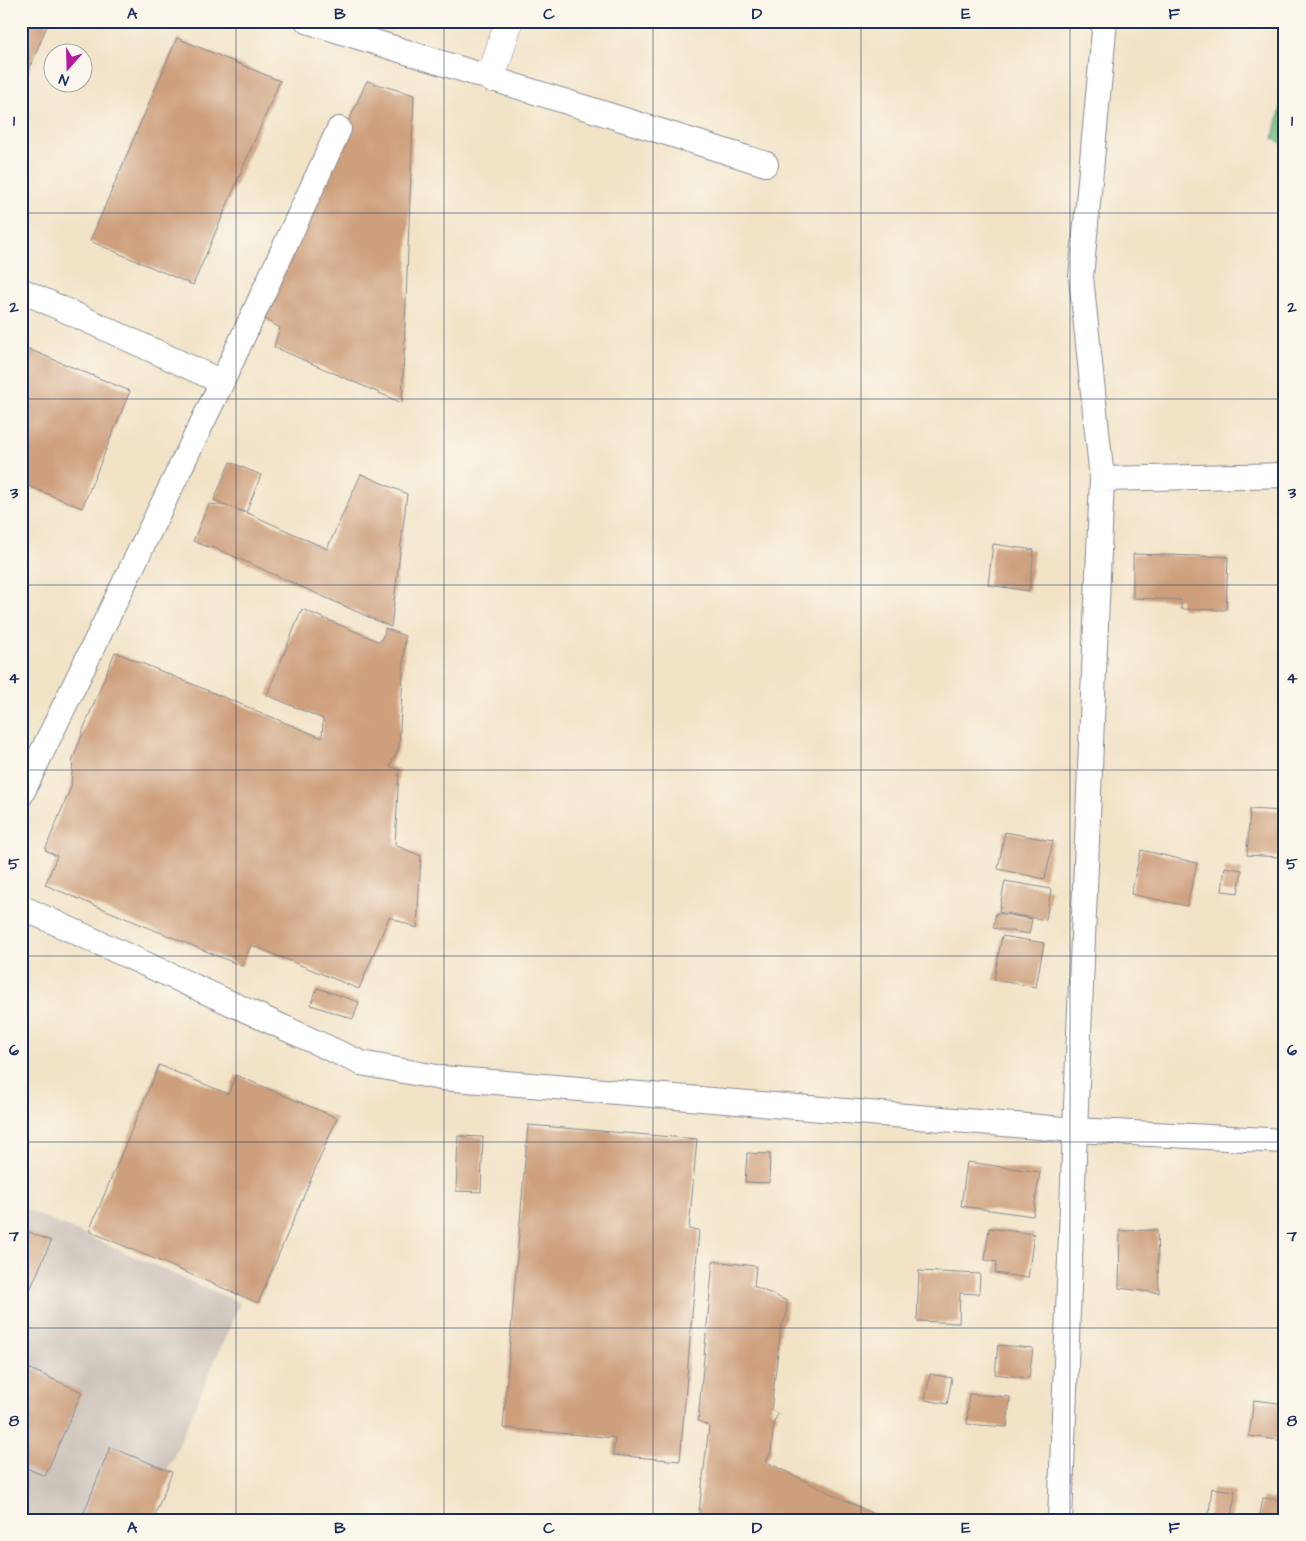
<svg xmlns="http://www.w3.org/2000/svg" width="1306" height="1541" font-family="'Architects Daughter',sans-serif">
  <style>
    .industrial { fill: #ccc2b9 }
    .forest { fill: #73bc81; stroke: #477670 }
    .building { fill: #cd9f7b }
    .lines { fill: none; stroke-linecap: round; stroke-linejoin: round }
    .minor-casing { stroke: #868992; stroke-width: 26 }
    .tertiary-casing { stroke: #868992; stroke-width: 29 }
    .minor { stroke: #fff; stroke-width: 24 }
    .tertiary { stroke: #fff; stroke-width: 28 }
    .grid { fill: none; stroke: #1b2f5e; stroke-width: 1; stroke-opacity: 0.55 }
    .neatline { fill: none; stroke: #1b2f5e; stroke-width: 2 }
    .grid-label { font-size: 16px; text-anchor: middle; font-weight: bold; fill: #1b2f5e }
  </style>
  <rect width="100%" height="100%" fill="#fbf7ec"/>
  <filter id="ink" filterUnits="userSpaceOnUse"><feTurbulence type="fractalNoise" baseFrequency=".02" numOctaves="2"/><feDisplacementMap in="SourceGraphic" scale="10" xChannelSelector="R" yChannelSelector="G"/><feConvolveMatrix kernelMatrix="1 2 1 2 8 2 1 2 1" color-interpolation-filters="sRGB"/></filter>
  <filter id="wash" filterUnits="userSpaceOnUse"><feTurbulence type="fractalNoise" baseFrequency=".0096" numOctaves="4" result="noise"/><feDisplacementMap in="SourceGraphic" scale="20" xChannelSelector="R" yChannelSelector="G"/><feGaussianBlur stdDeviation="1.12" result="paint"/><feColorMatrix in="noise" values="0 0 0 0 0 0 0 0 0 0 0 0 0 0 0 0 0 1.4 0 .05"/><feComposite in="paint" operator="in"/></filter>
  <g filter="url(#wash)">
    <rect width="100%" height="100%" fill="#f2e3c7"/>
    <path class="industrial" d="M21,1207L240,1303L146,1520H21Z"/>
    <path class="forest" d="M1285,91V145L1273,139Z"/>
    <g id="blocks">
      <path class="building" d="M21,21H49L21,89Z
        M177,38L280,81L193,285L90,241Z
        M367,81L414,95L402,403L274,347L280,328L259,316Z
        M21,346L130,391L82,508L21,483Z
        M230,462L261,475L246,513L214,500Z
        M361,474L407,494L391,627L215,548L208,547L193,541L209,504L228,506L250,514L327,549Z
        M993,544L1034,550L1029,591L988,585Z
        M1133,554L1228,557L1226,610L1181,609V600L1133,598Z
        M302,609L380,642L385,632V628L405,636L399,747L390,766L399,770L395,845L421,856L417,928L389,917L359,989L251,945L242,966L45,885L57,856L45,850L71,787L73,758L82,735L83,730L115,652L322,738L323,719L267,695Z
        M1250,809L1282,811L1279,857L1247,855Z
        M1005,832L1053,841L1045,879L998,869Z
        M1141,850L1197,863L1187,906L1131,894Z
        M1225,867L1242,870L1238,893L1222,891Z
        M1005,881L1051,889L1046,920L999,912Z
        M996,913L1032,919L1029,934L993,928Z
        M1002,936L1044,943L1036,987L994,980Z
        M317,988L359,1002L353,1019L311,1005Z
        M159,1065L228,1094L236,1075L337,1118L258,1303L89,1231Z
        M528,1125L697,1139L689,1229L699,1230L680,1461L613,1455L615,1438L503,1428Z
        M458,1136L483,1137L481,1192L456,1191Z
        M747,1153L770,1154L769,1183L745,1182Z
        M967,1162L1040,1172L1033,1216L961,1206Z
        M989,1228L1034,1234L1028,1278L995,1273L997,1262L985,1260Z
        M21,1229L51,1241L21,1311Z
        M1157,1230L1159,1293L1119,1288L1120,1231Z
        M713,1261L756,1266L754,1286L787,1301L786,1317L781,1327L771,1410L778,1414L774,1422L771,1452L766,1462L886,1520H698L709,1426L698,1421Z
        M919,1271L980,1274L979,1294L960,1293L959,1323L917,1321Z
        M998,1345L1033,1348L1029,1378L995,1374Z
        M21,1365L82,1392L45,1476L21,1466Z
        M930,1374L952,1378L947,1404L925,1400Z
        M969,1394L1010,1397L1007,1427L967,1424Z
        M1254,1400L1285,1404V1441L1249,1436Z
        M110,1447L172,1472L153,1520H81Z
        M1281,1459H1285V1493H1281Z
        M1212,1488L1235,1491L1232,1520H1208Z
        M1263,1498L1285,1500V1520H1259Z"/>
    </g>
  </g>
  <g filter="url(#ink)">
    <use href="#blocks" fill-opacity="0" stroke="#868992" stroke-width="1"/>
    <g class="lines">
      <g class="minor-casing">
        <path id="minor" d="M307,21L766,164
          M21,290L222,382
          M1102,479L1285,475
          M21,795L222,382L339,129
          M21,907L361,1063L441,1078L531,1085L1075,1130L1285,1141
          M1060,1520L1075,1130L1102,479L1081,277L1105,21"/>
      </g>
      <g class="tertiary-casing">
        <path id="tertiary" d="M491,78L509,21"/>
      </g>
      <use href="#minor" class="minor"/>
      <use href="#tertiary" class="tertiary"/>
    </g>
  </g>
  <path class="grid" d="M236,21V1520M444,21V1520M653,21V1520M861,21V1520M1070,21V1520M21,213H1285M21,399H1285M21,585H1285M21,770H1285M21,956H1285M21,1142H1285M21,1328H1285"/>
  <rect width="1306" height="1541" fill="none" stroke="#fbf7ec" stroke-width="55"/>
  <g transform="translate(68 68) rotate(200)"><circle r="24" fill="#fbf7ec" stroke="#a1a7b3"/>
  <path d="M0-4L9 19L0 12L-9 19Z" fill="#b5179e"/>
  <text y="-8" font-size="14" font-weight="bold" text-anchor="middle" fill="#1b2f5e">N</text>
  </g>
  <rect x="28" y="28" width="1250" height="1486" class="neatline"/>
  <g class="grid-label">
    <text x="132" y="19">A</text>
    <text x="340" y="19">B</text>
    <text x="549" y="19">C</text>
    <text x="757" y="19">D</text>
    <text x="966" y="19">E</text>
    <text x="1174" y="19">F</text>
    <text x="14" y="126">1</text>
    <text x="1292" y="126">1</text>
    <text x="14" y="312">2</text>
    <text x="1292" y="312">2</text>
    <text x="14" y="498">3</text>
    <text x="1292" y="498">3</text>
    <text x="14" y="683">4</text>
    <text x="1292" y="683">4</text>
    <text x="14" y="869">5</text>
    <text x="1292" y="869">5</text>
    <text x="14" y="1055">6</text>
    <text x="1292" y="1055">6</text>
    <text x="14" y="1241">7</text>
    <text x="1292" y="1241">7</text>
    <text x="14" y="1426">8</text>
    <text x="1292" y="1426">8</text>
    <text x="132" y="1533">A</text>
    <text x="340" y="1533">B</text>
    <text x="549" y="1533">C</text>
    <text x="757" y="1533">D</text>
    <text x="966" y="1533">E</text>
    <text x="1174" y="1533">F</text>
  </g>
</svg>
